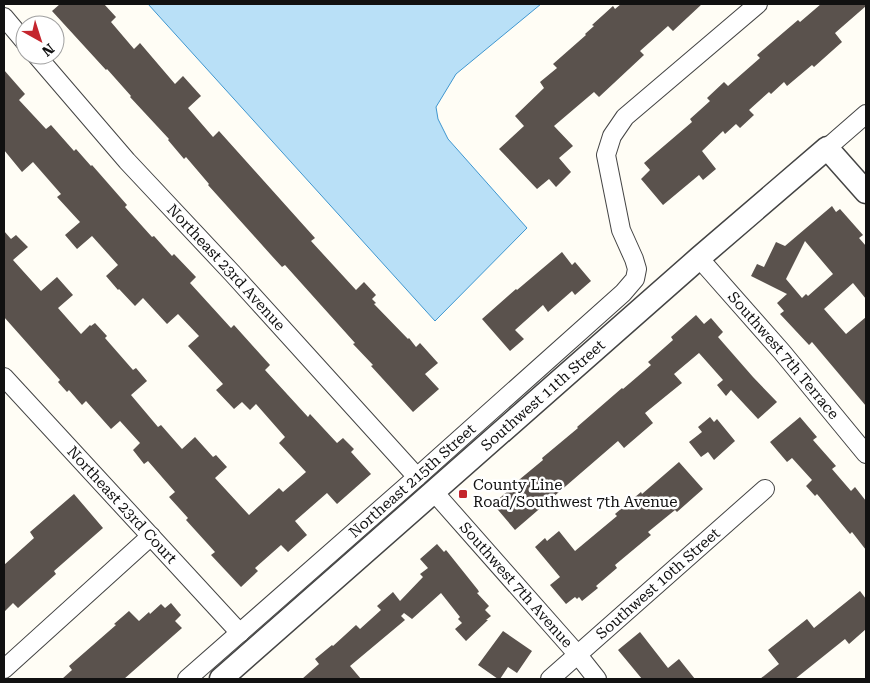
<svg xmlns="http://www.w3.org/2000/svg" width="870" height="683" font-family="'Roboto Serif',serif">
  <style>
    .water { fill: #b9e0f7; stroke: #3f96cf }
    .building { fill: #5a524d; fill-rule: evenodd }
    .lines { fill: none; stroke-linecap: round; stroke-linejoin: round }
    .minor-casing { stroke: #444; stroke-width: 20 }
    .tertiary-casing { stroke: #444; stroke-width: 25 }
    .minor { stroke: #fff; stroke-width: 18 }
    .tertiary { stroke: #fff; stroke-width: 22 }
    .poi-dot { fill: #c4262e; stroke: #fff; stroke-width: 2 }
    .labels { text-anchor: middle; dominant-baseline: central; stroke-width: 5; stroke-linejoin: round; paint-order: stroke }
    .street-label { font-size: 15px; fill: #111; stroke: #fff }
    .poi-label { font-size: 15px; fill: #111; stroke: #fff; text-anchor: start }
  </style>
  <rect width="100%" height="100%" fill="#fffdf5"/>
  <path class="water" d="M148,4H541L456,74L436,107L438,119L448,139L527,228L435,321Z"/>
  <path class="building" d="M60,4H104L116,17L111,22L134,49L140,43L175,84L183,76L201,96L188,108L213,137L219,131L315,238L311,241L356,290L364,282L376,295L372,299L376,303L374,304L408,339L409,338L416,347L420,343L438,363L425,374L439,389L413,412L371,366L373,365L353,344L355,343L285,265L282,267L271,255L208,185L209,184L186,157L184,159L168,140L169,139L130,97L131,96L107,69L106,70L52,11Z
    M621,4H702L673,31L668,26L640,51L644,55L599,97L594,92L554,126L573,146L559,158L571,172L556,187L549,179L537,189L499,149L524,126L515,116L544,88L540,82L557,68L553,64L586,35L585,34L594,26L592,25L613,6L615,9Z
    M821,4H866V6L835,33L842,42L814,67L812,65L787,86L784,82L771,94L769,92L749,110L754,115L740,128L736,124L725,134L723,131L702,151L716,169L703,180L699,175L663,205L641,179L650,170L644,163L692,122L690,119L710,101L707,98L724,82L728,86L760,58L757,55L798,20L800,22Z
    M4,70L25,94L19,100L46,129L51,125L74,151L76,149L91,166L92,165L127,205L125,207L152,237L154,236L172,256L174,254L196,277L190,283L231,328L234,325L270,365L265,370L308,417L310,414L337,443L343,438L354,449L351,452L371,474L337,504L327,493L295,521L307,535L288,552L281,545L255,568L258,571L241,587L211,555L215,552L186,520L188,518L169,497L175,492L148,461L144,464L133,450L140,443L120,421L111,429L86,401L82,405L69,390L67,392L58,382L60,380L4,317V231L11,239L16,235L28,247L13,260L41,291L57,277L73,295L58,308L81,334L90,325L91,326L95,323L107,336L105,338L133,370L136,368L147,381L131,395L158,427L161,425L182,449L195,437L213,457L216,455L227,467L215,478L249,515L279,488L283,492L306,472L279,443L285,437L256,404L250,410L242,402L234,409L216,390L223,384L188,346L199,336L178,314L167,324L143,298L135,306L119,289L118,290L106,276L118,265L92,236L77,249L65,235L80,222L57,197L61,194L33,162L22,172L4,150Z
    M832,206L836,212L840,209L863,235L859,238L866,246V299L853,283L824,309L846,334L866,317V406L812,342L809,345L780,314L784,311L777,303L787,294L751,276L757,264L764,267L776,242L785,246ZM805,241L833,274L808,296L806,294L802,298L786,279Z
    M562,252L572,265L575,262L591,281L575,295L572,291L548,312L543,305L515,330L524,339L510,351L482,319L516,289L517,290Z
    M696,315L704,324L711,318L723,332L718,337L753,377L777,402L758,419L731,390L726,396L717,385L723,380L699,353L674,374L682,383L645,413L653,423L624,448L618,441L515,530L493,504L509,490L508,489L543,460L542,458L578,428L577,427L622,388L623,389L651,365L648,362L673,340L671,337Z
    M710,417L714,422L717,419L735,441L714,460L708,452L701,457L689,442L702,432L698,427Z
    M800,417L817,437L813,440L836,466L832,469L851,491L855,487L866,501V550L852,532L850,534L817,494L815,496L806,486L812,480L792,458L787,462L770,442Z
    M679,462L703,489L677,512L675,510L648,532L651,535L615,565L617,568L596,586L598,588L582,601L579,597L577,599L575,597L566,604L550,585L560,577L535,547L545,538L547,541L559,531L575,551L617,516L615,514L641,492L642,494Z
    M74,494L103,528L54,571L56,574L18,608L13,603L4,612V565L34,538L30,532Z
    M437,544L444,552L446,550L478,590L479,592L477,593L489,606L485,610L491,616L486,620H488L466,641L455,629L462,623L458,619L460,617L441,593L412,619L404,613L401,616L405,620L350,666L361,679H302L319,664L315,659L332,645L333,646L356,625L360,629L381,610L377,606L393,592L400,601L423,577L420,574L428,568L420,559Z
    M860,591L866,599V629L849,644L845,639L795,679H760L779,664L768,650L807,619L814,628Z
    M171,603L181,615L175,621L182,628L124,679H62L72,670L69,666L116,625L114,624L129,611L139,621L149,612L150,614L161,604L165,608Z
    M503,631L532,651L517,673L508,667L500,679H498L478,665Z
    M640,632L668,668L679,659L695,679H642L618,650Z"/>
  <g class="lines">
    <g class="minor-casing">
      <g id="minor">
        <path d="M4,17L25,42"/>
        <path id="s1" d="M36,55L127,161L233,274L417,477"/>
        <path d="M827,148L866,114"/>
        <path id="s2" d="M699,258L782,352L866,454"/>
        <path id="s3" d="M4,377L240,633"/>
        <path id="s4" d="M434,492L578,655L597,679"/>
        <path d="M4,669L151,536"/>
        <path id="s5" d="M187,679L417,477L623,293L635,279L637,269L634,259L621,230L606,155L612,136L625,117L758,4"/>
        <path id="s6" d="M550,679L765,489"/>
      </g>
    </g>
    <g class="tertiary-casing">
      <g id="tertiary">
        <path id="s7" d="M221,679L699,258L827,148L866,192"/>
      </g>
    </g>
    <use href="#minor" class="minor"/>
    <use href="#tertiary" class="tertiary"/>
  </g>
  <rect class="poi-dot" x="458" y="489" width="10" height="10" rx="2.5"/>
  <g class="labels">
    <g class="street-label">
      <text stroke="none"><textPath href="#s1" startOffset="285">Northeast 23rd Avenue</textPath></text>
      <text stroke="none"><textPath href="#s2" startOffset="129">Southwest 7th Terrace</textPath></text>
      <text stroke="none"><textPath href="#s7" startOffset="429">Southwest 11th Street</textPath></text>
      <text stroke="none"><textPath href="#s5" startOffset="300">Northeast 215th Street</textPath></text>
      <text stroke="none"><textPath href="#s3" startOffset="174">Northeast 23rd Court</textPath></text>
      <text stroke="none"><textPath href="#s6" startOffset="144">Southwest 10th Street</textPath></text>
      <text stroke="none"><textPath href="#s4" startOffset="124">Southwest 7th Avenue</textPath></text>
    </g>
    <g class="poi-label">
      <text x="473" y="485">County Line<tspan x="473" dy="17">Road/Southwest 7th Avenue</tspan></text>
    </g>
  </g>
  <rect width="870" height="683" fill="none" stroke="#111111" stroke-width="10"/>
  <g transform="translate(40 40) rotate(141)"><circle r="24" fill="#ffffff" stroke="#a0a0a0"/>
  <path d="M0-4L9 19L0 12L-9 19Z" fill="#c4262e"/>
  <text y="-8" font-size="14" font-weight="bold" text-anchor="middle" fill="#111111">N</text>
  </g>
</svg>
